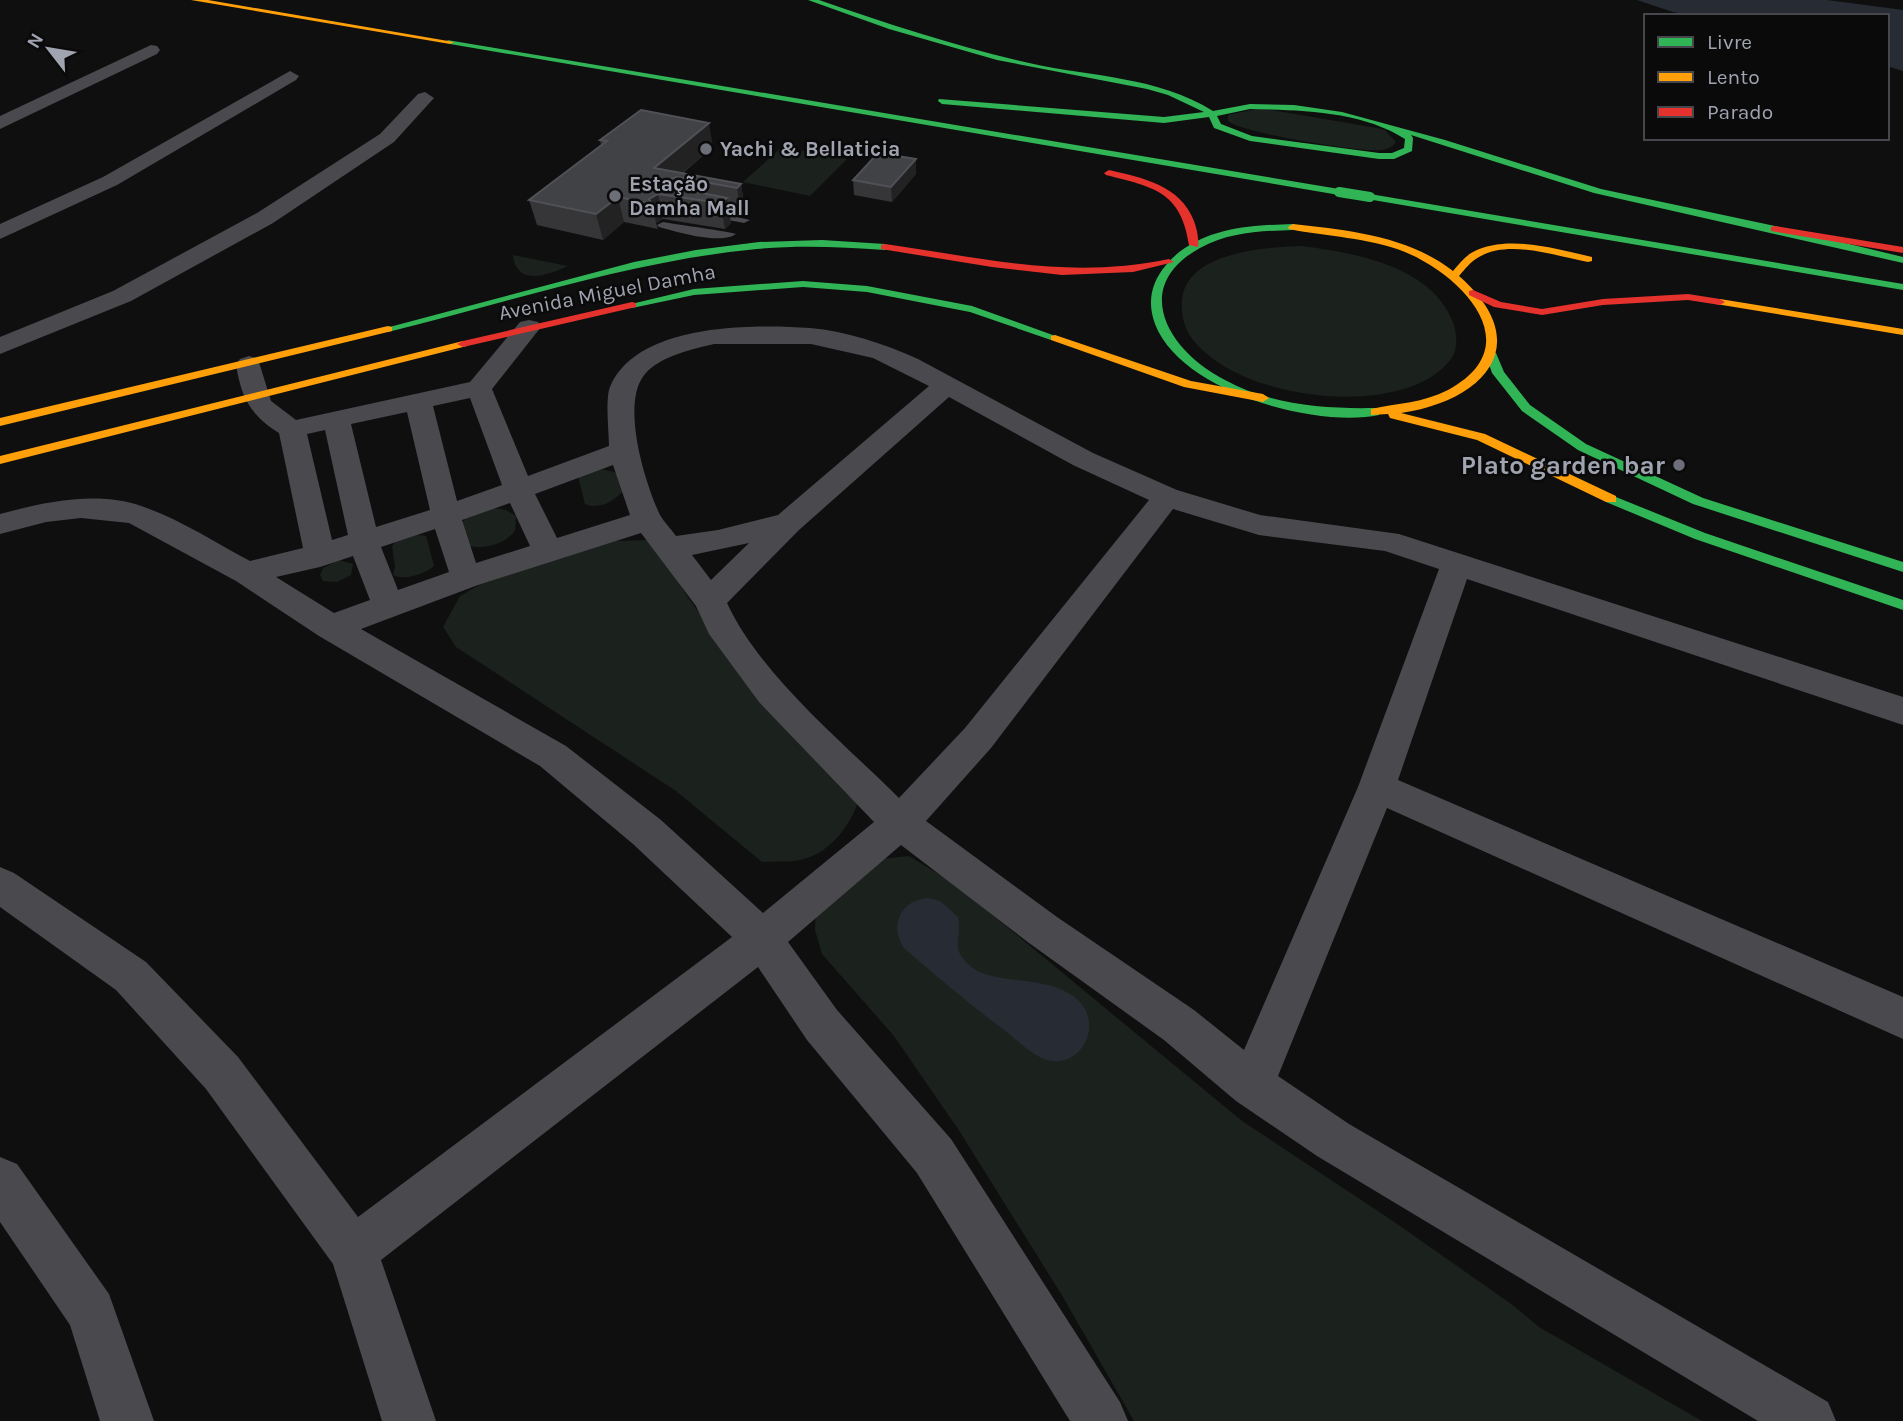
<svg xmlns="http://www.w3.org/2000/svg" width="1903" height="1421" font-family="Karla,sans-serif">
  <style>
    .green { fill: #1b211d }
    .water { fill: #272c34 }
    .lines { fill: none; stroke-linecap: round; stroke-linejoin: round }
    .lane { fill: #4a4a4e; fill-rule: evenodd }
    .street { fill: #4a4a4e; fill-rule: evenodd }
    .fast { fill: #30b455; fill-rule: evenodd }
    .slow { fill: #ff9f0a; fill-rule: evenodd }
    .jam { fill: #e5322d; fill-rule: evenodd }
    .fast-bridge { stroke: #30b455; stroke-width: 10 }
    .wall { fill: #363639 }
    .shaded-wall { fill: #222223 }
    .building { fill: #414246; stroke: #505156; stroke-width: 2 }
    .poi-dot { fill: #6d6f78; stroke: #0a0a0b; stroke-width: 2.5 }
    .labels { text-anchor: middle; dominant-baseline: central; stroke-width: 5; stroke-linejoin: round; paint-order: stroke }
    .far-poi-label { font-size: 21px; font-weight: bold; fill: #a0a3b0; stroke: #0a0a0b; text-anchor: start }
    .far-street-label { font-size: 21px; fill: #a0a3b0; stroke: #0a0a0b }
    .poi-label { font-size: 26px; font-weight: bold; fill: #a0a3b0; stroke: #0a0a0b; text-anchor: end }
  </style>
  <rect width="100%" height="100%" fill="#0f0f10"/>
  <path class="green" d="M1260,108L1377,128L1385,130L1396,142C1392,147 1389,149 1382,150C1362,153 1242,133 1228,121V115Z
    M782,147L847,159L810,196L743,182Z
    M1302,246C1354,253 1429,265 1452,320C1457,332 1459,349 1450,360C1432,383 1403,391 1375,395C1319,402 1231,387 1193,340C1184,328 1181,315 1182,301C1185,252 1266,247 1302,246Z
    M513,255L568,266C547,276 516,286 513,255Z
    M601,469L618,473L624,490C615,501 599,510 585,504L578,476Z
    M492,508L506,510L516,516L515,531C503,545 486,549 468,546L460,525L465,519Z
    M418,535L426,536L434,566C425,574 404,581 393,575L395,566L392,546L396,541Z
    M651,540L687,596L762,701L858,802C851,824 831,851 807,858C794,863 775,861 762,862L676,791L456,647L443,627L460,596L481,584L614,541Z
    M339,560L353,564L351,575L337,582L323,581L320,575L323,568Z
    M909,856L955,884L1242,1121L1393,1221L1514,1306L1539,1327L1702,1421H1134L1063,1297L960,1132L894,1036L822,954L815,930L816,903L870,860Z"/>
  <path class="water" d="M1637,0H1827L1903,10V71L1887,66V16H1694L1673,12Z
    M928,898L940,901L958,917C963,943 946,948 977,971C1006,984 1043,977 1070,994C1108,1017 1084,1070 1047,1060C1033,1056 1020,1043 1008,1033C972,1006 938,978 904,948C889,927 900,900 928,898Z"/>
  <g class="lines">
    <path class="lane" d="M706,210L750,220L744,223L702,215L701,213Z
      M663,222C674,224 732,232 736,234C721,245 677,232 659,227L657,225Z"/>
    <path class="street" d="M151,45L157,46L160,50L157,54L0,129V116Z
      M290,71L299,76L296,80L117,185L0,239V224L103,177Z
      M425,92L434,98L394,142L273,223L131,301L0,354V337L113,291L257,213L380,134L418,94Z
      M529,320L538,322L541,327L492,389L528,476L609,446C609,432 605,399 610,387C637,323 752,324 810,328C846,331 885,344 918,359L1093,453L1177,490L1260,515L1399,534L1903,697V725L1467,579L1398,780L1903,997V1039L1387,808L1278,1076L1349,1124L1828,1402L1836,1421H1758L1317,1156L1236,1101L1164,1040L1029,943L901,845L788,942L837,1010L951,1139L1120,1402L1128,1421H1070L917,1173L807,1040L758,967L381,1260L436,1421H382L333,1264L206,1089L116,990L0,907V867L14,873L146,962L238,1057L358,1217L732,937L633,844L540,766L319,636L236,581L129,523L81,518L46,522L0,534V514C45,502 98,490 144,507C181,520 216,543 250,561L303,548L279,433C250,415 241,397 236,364L240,359L249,356L258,359L271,401L296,420L470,382L520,322ZM714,344H811L873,358L929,386L778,515L718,530L676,536C671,529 664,522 660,515C645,483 620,403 645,374C660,356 693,349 714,344ZM949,397L1073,465L1149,500L965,728L899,798C843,742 761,676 727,603L799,530ZM470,398L502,485L457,501L433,406ZM407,412L430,510L376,527L351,424ZM325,430L348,535L332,540L307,434ZM613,465L630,515L557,538L535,494ZM510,503L530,546L476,563L462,520ZM1173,509L1259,535L1385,551L1439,569L1358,787L1244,1050L1194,1010L1057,917L926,821L991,748ZM435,529L449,572L398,590L381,547ZM641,533L696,606L709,634L759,702L874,822L763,913L661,820L566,746L361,629L478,585ZM749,543L711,580L692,555ZM353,556L370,600L334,613L276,577L320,567Z
      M0,1157L17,1164L109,1294L154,1421H100L70,1325L0,1222Z"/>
    <path class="fast" d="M808,0H819C888,24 958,47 1029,63C1091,77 1157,76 1213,111L1250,104L1294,105L1342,112L1445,140L1601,189L1775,226L1903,257V263L1594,193L1411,135L1413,138L1412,151L1394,159H1379L1250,141L1214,128L1209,117L1164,123L942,104L938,101L939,99L1164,117L1204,112L1168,95L1147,89L997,60L889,29ZM1250,109C1300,110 1362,111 1405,139L1404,148L1392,153H1379L1252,136L1221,124L1217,116Z
      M447,40L1339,189L1344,192L1339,195L450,44Z
      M1370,194L1903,284V290L1367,199L1365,197Z
      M1267,225L1293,224L1298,227L1293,230C1261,231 1229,232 1200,248C1129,287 1169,352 1225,380C1271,405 1324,409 1375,408L1379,409V415C1315,428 1181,392 1155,324C1147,302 1151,283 1166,265C1190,236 1230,227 1267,225Z
      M822,240L885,244L890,247L885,250C842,247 800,245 757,249C631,261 510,302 388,332L382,329L634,262L696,250L759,242Z
      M803,281L867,286L972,306L1061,338L1051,340L970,312L867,292L803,287L694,295L632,308L627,305L694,289Z
      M1492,352L1496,353L1504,372L1530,405L1586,444L1703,498L1903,562V572L1693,504L1578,450L1522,411L1492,373L1486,355Z
      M1611,495L1705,533L1903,600V610L1695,539L1606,502L1604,499Z"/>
    <path class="slow" d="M191,0H208L454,42L450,44Z
      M1293,224C1348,230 1408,236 1453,271C1459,264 1465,256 1473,252C1507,234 1557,249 1592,257V261L1588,262C1556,256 1509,239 1479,257C1471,261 1465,269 1459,276C1537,344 1484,401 1401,413L1485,434L1616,496V502H1606L1477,440L1390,418L1388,414L1371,415V409C1398,403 1423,403 1448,390C1530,346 1463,276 1405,252C1367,237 1328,237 1289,229L1288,227Z
      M1720,299L1903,329V335L1716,304V300Z
      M388,326L392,327V331L0,426V418Z
      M1055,335L1191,381L1263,394L1269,398L1263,402L1184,387L1051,340V336Z
      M463,341L467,342V346L0,464V456Z"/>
    <path class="jam" d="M1109,170C1143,178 1180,185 1194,221C1197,229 1199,239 1198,247L1189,245C1181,191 1153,187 1106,175L1104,173Z
      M1775,226L1903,247V253L1771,231V227Z
      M885,244C985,258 1067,280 1169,259L1174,262L1133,272L1062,275L992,267L881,249V245Z
      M1473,290L1501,302L1542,309L1603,299L1688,294L1720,299L1725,302L1720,305L1688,300L1603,305L1542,315L1494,307L1469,295V291Z
      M632,302L636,303V307L463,347L457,344L463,341Z"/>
    <path class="fast-bridge" d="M1339,192L1370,197"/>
  </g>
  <path class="wall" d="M600,140L713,147L683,173L741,184L745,210L741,214L729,211L731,223L725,229L663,219L656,223L658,229L624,222L603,240L537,225L529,200L601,145Z
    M916,159V174L892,202L854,195L853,180Z"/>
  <path class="shaded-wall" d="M709,123L713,147L677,177L681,197L654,168Z
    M916,159V174L892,202L891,187Z
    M741,184L745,210L741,214L737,188Z
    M658,194L663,219L656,223L652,204L649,199Z
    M618,197L624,222L603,240L596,214Z
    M727,198L731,223L725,229L720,203Z"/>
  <path class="building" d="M641,110L709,123L654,168L741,184L737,188L677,177L671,179L672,187L727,198L720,203L658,194L649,199L652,204L618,197L596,214L529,200L607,141L600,140Z
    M878,153L916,159L891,187L853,180Z"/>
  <g class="poi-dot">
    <circle cx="706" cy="149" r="7"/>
    <circle cx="615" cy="196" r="7"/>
    <circle cx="1679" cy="465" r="7"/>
  </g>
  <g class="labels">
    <g class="far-poi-label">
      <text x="720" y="149">Yachi &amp; Bellaticia</text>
      <text x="629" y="184">Estação<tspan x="629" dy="24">Damha Mall</tspan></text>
    </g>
    <g class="far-street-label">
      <text transform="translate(607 292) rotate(-11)">Avenida Miguel Damha</text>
    </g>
    <g class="poi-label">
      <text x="1665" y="465">Plato garden bar</text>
    </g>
  </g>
  <rect x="1644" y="14" width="245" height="126" fill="#0a0a0b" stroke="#46474d" stroke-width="2"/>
  <rect x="1658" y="37" width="35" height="10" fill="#30b455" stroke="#46474d" stroke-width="2"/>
  <text x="1707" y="49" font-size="21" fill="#a0a3b0">Livre</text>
  <rect x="1658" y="72" width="35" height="10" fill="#ff9f0a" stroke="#46474d" stroke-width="2"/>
  <text x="1707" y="84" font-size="21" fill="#a0a3b0">Lento</text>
  <rect x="1658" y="107" width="35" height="10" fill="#e5322d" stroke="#46474d" stroke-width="2"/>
  <text x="1707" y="119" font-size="21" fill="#a0a3b0">Parado</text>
  <g transform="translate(49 49) rotate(301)" stroke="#0a0a0b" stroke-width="5" paint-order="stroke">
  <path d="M0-5L12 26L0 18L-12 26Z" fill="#a0a3b0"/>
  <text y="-10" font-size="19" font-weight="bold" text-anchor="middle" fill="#a0a3b0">N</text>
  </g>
</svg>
